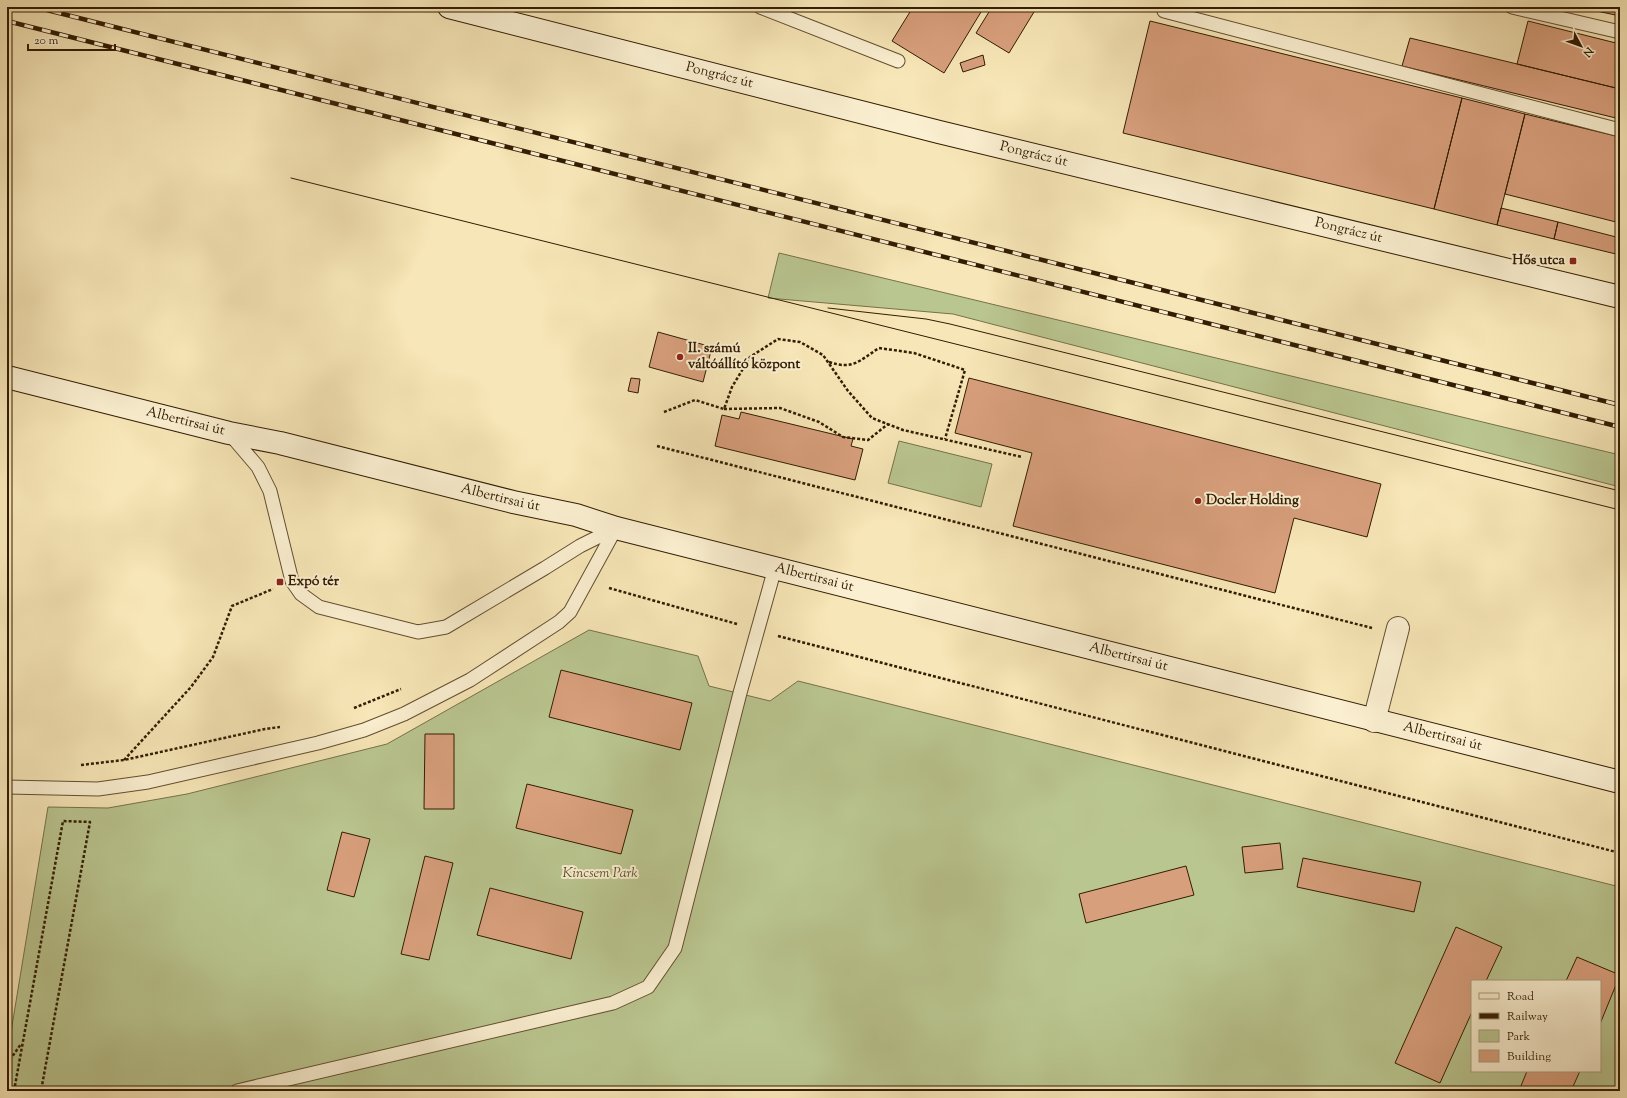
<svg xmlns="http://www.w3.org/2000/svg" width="1627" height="1098" font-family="'Sorts Mill Goudy',serif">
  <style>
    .green { fill: #bac690; stroke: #767149; fill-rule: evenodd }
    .building { fill: #d89f7c; stroke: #321c02 }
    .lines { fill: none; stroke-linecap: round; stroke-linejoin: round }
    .lane-casing { stroke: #634e2f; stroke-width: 15 }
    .street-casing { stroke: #634e2f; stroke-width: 24 }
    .secondary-casing { stroke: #321c02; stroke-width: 24 }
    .path { stroke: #321c02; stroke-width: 2.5; stroke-dasharray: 3 2; stroke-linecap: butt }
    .lane { stroke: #faefd0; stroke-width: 13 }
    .street { stroke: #faefd0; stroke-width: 22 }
    .secondary { stroke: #faefd0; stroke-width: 22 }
    .tram { stroke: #321c02; stroke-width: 1 }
    .rail-casing { stroke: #321c02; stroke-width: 4.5 }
    .rail { stroke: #faefd0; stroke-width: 3; stroke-dasharray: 9; stroke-linecap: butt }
    .poi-dot { fill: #8f2418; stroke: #faefd0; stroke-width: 1.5 }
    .labels { text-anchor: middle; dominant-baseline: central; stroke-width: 4; stroke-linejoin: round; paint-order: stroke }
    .street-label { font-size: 14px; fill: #321c02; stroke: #faefd0 }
    .poi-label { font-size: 14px; font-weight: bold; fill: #321c02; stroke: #faefd0; text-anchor: start }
    .park-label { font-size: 14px; font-style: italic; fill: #5b4f2d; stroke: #faefd0 }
  </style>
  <rect width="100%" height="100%" fill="#f7e6b7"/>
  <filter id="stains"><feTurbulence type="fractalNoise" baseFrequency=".005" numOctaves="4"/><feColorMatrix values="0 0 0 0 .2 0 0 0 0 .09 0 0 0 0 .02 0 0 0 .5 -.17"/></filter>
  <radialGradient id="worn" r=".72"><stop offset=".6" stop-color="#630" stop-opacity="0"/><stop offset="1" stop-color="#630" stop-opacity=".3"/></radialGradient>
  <path class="green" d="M779,253L1620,455V487L953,314L768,298Z
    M899,441L992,464L981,507L888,483Z
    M589,630L698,656L709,686L770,701L798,681L1620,887V1091H7V1038L11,1032L48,807L108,808L187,794L387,744ZM1472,981H1600V1071H1472Z"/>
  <path class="building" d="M913,7H984L944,73L892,41Z
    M992,7H1037L1009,53L976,33Z
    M1578,7H1620V16Z
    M1150,21L1462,98L1434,209L1123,133Z
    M1528,21L1620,44V89L1517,64Z
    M1410,38L1620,89V119L1402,66Z
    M983,55L985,65L963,72L960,63Z
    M1462,98L1525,114L1497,225L1434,209Z
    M1525,114L1620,137V223L1505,194Z
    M1501,208L1558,222L1554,239L1497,225Z
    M1558,222L1620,238V255L1554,239Z
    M658,332L712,347L703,382L649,367Z
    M631,378L640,379L638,393L628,391Z
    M969,378L1381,484L1367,537L1294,518L1275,593L1013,526L1032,453L955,433Z
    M741,412L853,439L851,446L863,449L855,480L715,446L722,415L739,419Z
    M561,670L692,703L680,750L549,717Z
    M425,734H454V809H424Z
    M527,784L633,810L621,854L516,828Z
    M342,832L370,839L354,897L327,890Z
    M1280,843L1283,869L1245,873L1242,847Z
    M425,856L453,863L429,960L401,954Z
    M1303,858L1421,882L1414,912L1297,887Z
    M1186,866L1194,895L1086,923L1079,894Z
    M490,888L583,912L571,959L477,935Z
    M1456,927L1502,947L1486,981H1472V1012L1440,1083L1395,1063Z
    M1577,957L1620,975L1600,1024V981H1566Z
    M1527,1071H1580L1571,1091H1519Z"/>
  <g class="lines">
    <g class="lane-casing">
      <path id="lane" d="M760,7L898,61
        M1163,7L1164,11L1620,130
        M1512,7L1620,32
        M229,433L258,467L270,491L292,581L301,594L319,607L418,632L446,627L545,568L580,546L616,528
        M7,787L98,789L148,782L318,743L364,730L404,714L470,680L559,622L570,612L616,528
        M237,1091L613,1003L648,987L675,948L740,693L775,568"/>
    </g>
    <g class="street-casing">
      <path id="street" d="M1374,721L1398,628"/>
    </g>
    <g class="secondary-casing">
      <g id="secondary">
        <path id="s1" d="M449,7L939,132L1620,297"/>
        <path id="s2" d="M7,377L229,433L280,443L513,502L576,515L616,528L1620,782"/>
      </g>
    </g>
    <path class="path" d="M829,362C853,370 859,361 879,348L914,353L965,370L945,439
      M724,409L780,408L819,422L843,437L868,440L888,424
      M664,412L695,400L724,409L732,387L750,357L778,339L800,342L823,355L848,391L872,418L903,430L1022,457
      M657,446L1372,628
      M609,588L737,624
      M778,636L1620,853
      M354,708L401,689
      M124,760L191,687L213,657L232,606L273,589
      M81,765L124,760L265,729L280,727
      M7,1064L21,1044
      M14,1091L63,821L90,822L41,1091"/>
    <use href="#lane" class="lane"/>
    <use href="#street" class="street"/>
    <use href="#secondary" class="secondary"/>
    <path class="tram" d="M291,178L1620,510
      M828,308L926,319L950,324L1620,491"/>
    <g class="rail-casing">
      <path id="rail" d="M35,7L1620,405
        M7,21L1620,427"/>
    </g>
    <use href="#rail" class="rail"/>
  </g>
  <g class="poi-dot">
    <rect x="1569" y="257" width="8" height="8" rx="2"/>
    <circle cx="680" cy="357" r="4"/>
    <circle cx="1198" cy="501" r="4"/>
    <rect x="276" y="578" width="8" height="8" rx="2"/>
  </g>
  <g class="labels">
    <g class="street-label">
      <text stroke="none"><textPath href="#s1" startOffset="279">Pongrácz út</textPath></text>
      <text stroke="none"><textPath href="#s1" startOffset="603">Pongrácz út</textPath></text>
      <text stroke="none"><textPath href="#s1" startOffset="927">Pongrácz út</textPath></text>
      <text stroke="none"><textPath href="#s2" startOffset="184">Albertirsai út</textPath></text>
      <text stroke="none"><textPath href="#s2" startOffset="508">Albertirsai út</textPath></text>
      <text stroke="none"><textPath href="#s2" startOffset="832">Albertirsai út</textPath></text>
      <text stroke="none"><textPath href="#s2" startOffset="1156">Albertirsai út</textPath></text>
      <text stroke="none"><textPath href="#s2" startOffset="1480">Albertirsai út</textPath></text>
    </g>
    <g class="poi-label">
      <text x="1565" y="261" text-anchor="end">Hős utca</text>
      <text x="688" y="349">II. számú<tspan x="688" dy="16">váltóállító központ</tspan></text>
      <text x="1206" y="501">Docler Holding</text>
      <text x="288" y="582">Expó tér</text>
    </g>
    <g class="park-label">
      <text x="600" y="874">Kincsem Park</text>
    </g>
  </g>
  <rect width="1627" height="1098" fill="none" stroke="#f7e6b7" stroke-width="24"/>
  <rect x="8" y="8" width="1611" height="1082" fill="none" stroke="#321c02" stroke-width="2"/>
  <rect x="12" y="12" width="1603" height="1074" fill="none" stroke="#321c02"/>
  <rect x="1471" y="980" width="130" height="92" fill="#faefd0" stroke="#aa9b7e"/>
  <rect x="1479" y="993" width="20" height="6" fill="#faefd0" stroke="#aa9b7e"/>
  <text x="1507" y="1000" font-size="12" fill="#321c02">Road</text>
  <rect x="1479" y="1013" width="20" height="6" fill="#321c02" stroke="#aa9b7e"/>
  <text x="1507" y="1020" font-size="12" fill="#321c02">Railway</text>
  <rect x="1479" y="1030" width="20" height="12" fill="#bac690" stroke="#aa9b7e"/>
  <text x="1507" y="1040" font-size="12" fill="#321c02">Park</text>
  <rect x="1479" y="1050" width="20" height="12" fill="#d89f7c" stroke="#aa9b7e"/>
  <text x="1507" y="1060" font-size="12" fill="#321c02">Building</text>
  <g transform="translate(1581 46) rotate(131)" stroke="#faefd0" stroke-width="3" paint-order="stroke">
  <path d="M0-3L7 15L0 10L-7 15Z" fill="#321c02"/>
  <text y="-6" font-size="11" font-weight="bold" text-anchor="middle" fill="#321c02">N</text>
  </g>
  <path d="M28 44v6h87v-6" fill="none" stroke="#321c02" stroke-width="2"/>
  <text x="34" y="44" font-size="12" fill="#321c02" stroke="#faefd0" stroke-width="3" paint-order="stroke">20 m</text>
  <rect width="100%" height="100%" filter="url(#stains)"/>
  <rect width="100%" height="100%" fill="url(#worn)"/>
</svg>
